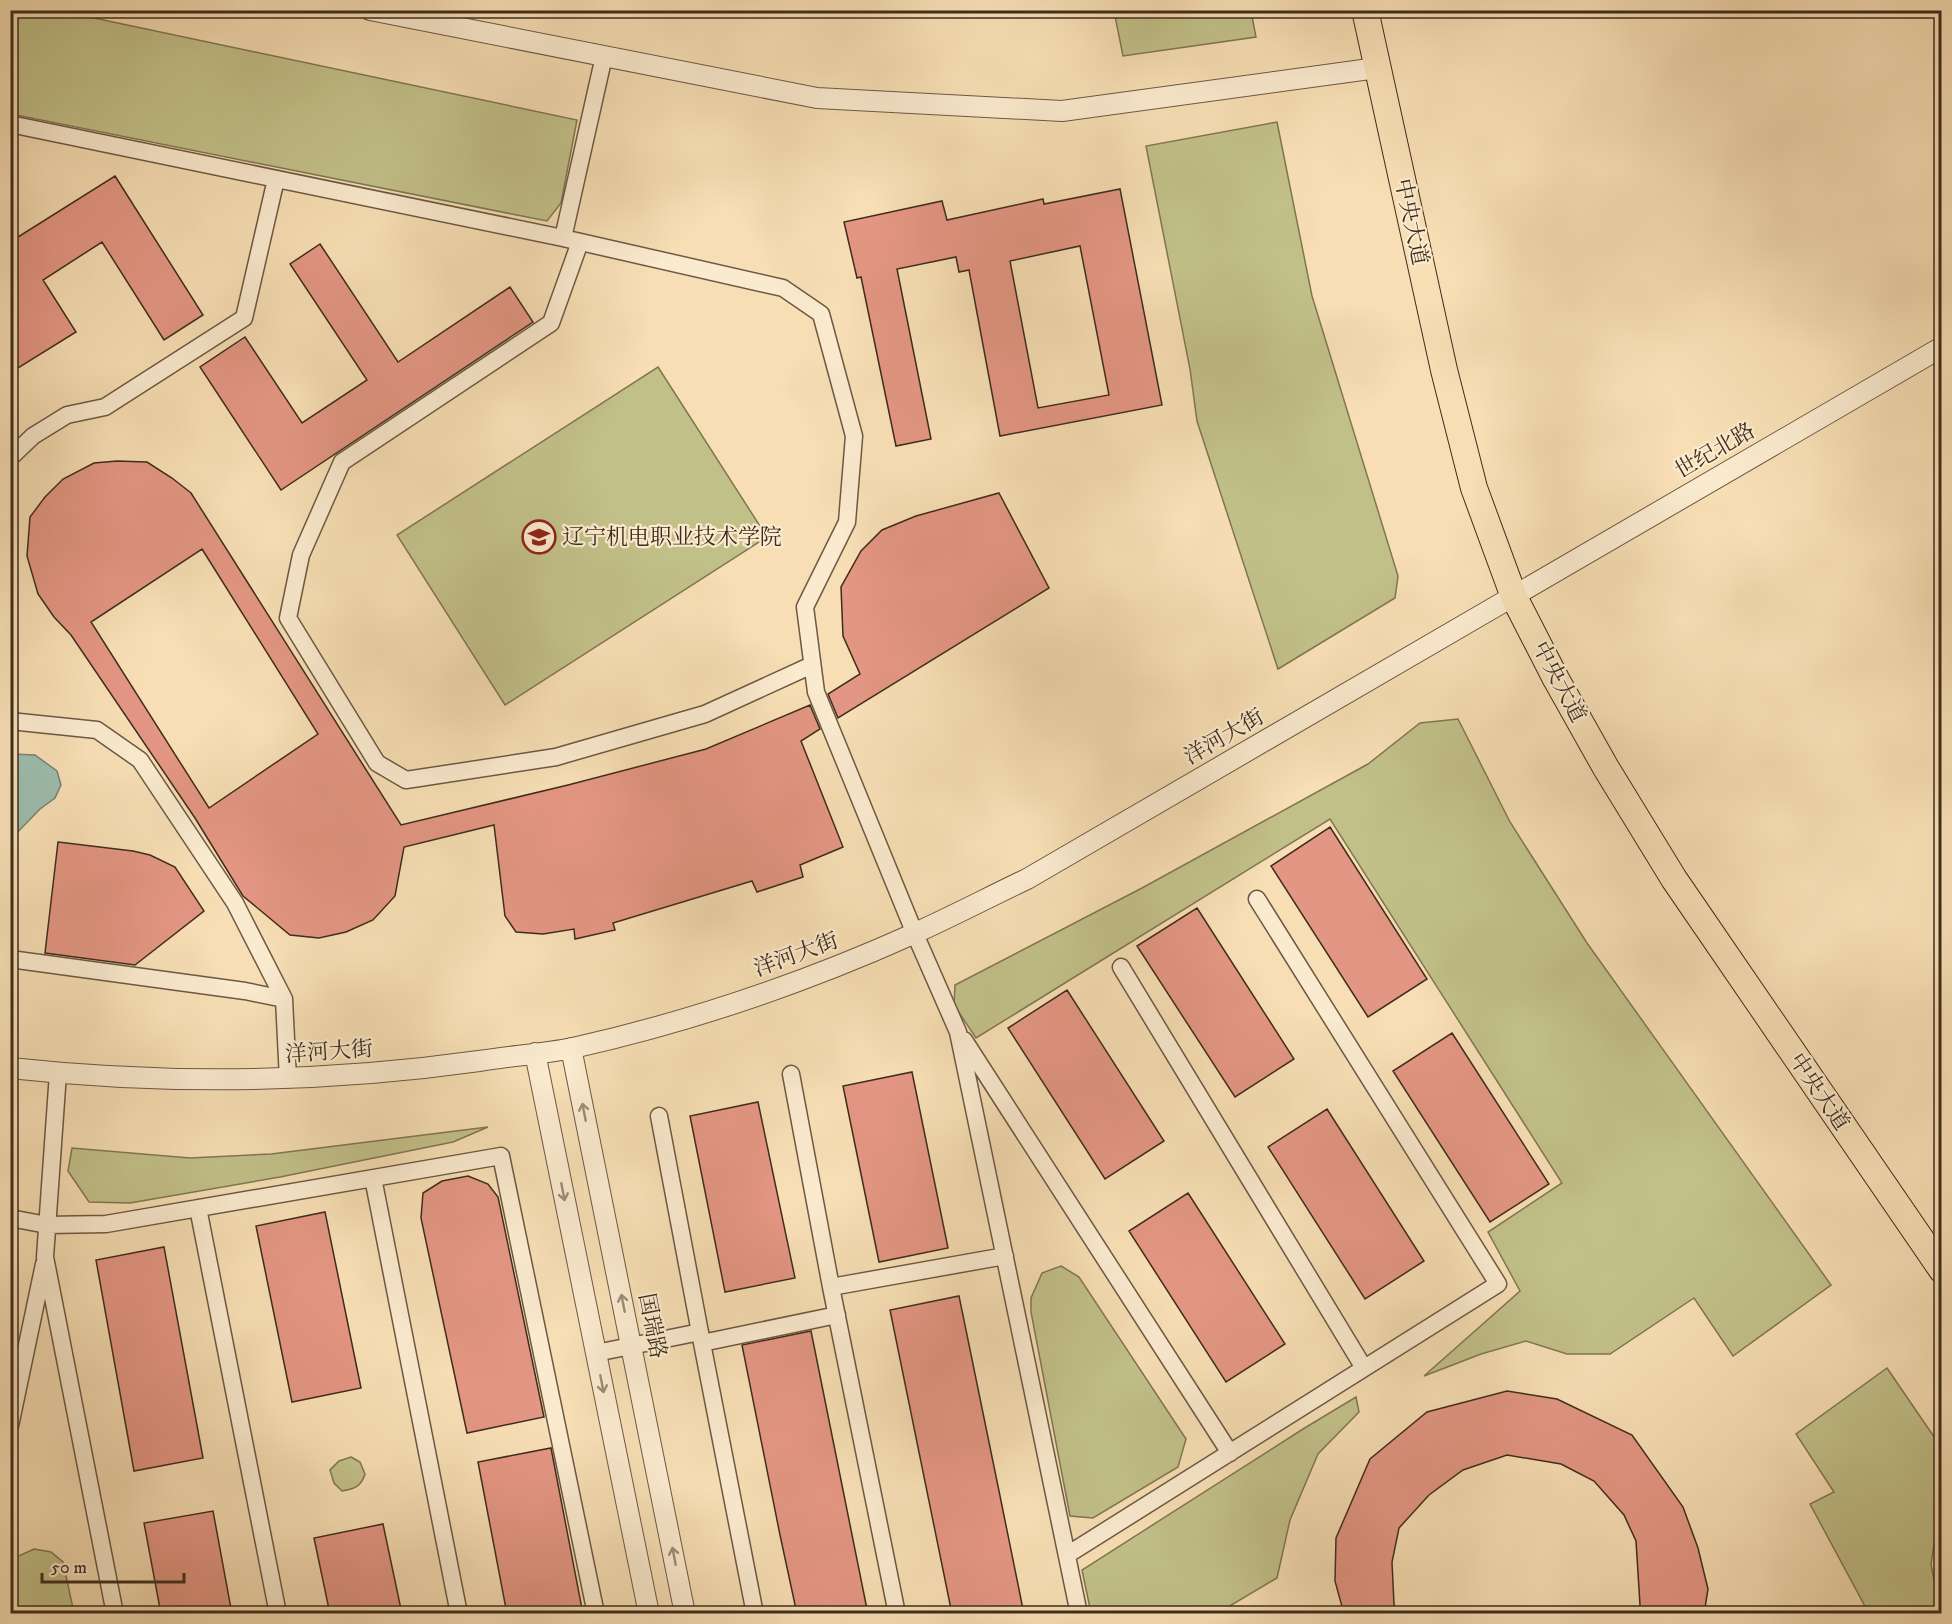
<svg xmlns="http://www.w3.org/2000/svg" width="1952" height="1624" font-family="'IM FELL DW Pica','Noto Serif SC',serif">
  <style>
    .green { fill: #c2c089; stroke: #807653; stroke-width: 1.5 }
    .water { fill: #9dbcad; stroke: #778273; stroke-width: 1.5 }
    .building { fill: #e39683; stroke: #3f2c1d; stroke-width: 1.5; fill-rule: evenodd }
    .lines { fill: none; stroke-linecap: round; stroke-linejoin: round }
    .minor-casing { stroke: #6d5843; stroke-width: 19 }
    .tertiary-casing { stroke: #6d5843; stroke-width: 22 }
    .primary-casing { stroke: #3f2c1d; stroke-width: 28 }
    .minor { stroke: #faeace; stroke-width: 16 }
    .tertiary { stroke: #faeace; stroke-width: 20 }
    .primary { stroke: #f7deb4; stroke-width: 26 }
    .oneway { stroke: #9c8b76 }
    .labels { text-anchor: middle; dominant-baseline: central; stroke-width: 4.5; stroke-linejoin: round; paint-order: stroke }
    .street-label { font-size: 22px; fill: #3f2c1d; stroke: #faeace }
    .poi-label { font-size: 22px; fill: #3f2c1d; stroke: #faeace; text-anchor: start }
  </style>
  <rect width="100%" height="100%" fill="#f7deb4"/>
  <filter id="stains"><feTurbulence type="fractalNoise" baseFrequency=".00333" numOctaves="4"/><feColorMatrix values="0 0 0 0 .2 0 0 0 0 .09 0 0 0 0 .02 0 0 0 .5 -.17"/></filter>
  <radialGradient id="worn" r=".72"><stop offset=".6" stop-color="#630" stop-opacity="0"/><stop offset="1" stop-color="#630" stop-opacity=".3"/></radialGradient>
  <path class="green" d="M10,11H61L577,120L561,203L547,221L11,114Z
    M1114,11H1251L1256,37L1123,56Z
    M1277,122L1312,296L1398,576L1395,598L1278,669L1197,421L1190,369L1146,146Z
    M658,367L767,537L505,705L397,535Z
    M1458,719L1510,822L1587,943L1831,1285L1733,1356L1694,1298L1610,1354H1567L1526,1341L1481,1354L1424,1376L1520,1291L1488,1232L1562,1183L1330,819L976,1038L954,1005L955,985L1142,888L1368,764L1420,723Z
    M488,1127L453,1142L280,1177L130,1203L89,1202L68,1171L72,1148L190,1158L271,1154Z
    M1061,1266L1079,1277L1186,1439L1178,1467L1093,1518L1070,1516L1031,1312V1298L1042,1273Z
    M1887,1368L1941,1447V1519L1937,1524L1931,1565L1941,1613H1863L1867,1610L1810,1504L1834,1492L1796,1434Z
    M1356,1397L1359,1412L1318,1454L1290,1520L1277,1578L1218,1613H1091L1082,1570L1303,1429Z
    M351,1457L360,1462L365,1474C361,1487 354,1489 342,1491L334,1483L330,1470L339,1461Z
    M34,1549L51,1552L63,1562L74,1613H11V1564L14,1558Z"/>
  <path class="water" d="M11,754L35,755L57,771L61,785L55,798L40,809L11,839Z"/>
  <path class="building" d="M115,176L203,315L164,340L102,242L43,280L76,332L10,373V325L18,320L10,309V242Z
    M1120,189L1162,405L1000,436L969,270L959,272L956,257L897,269L931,439L896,446L861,277L857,278L844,222L942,201L947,220L1043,199L1044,204ZM1080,246L1109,395L1038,408L1010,261Z
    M320,244L398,362L510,287L533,322L281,490L200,367L245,337L302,423L367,380L290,264Z
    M117,461L147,462L172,478L191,493L401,825L568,785L706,749L810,705L820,729L801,741L843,847L800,865L803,877L757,892L752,881L613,923L615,930L575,939L574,929L543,934L516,932L505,916L494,825L404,847L395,896L373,920L346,932L319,938L290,935L243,896L195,818L71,635L54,617L38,594L27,556L30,517L45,497L63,479L94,463ZM202,549L318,734L209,808L91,622Z
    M999,493L1049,588L838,718L828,694L860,674L843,636L841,587L861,551L882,530L916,516Z
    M1330,827L1427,979L1368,1017L1271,866Z
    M58,842L133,851L150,855L175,867L204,911L135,965L45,953Z
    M1197,908L1294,1059L1235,1097L1137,946Z
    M1067,990L1164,1141L1105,1179L1008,1028Z
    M1452,1033L1549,1184L1490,1222L1393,1071Z
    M912,1072L948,1248L879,1262L843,1086Z
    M758,1102L795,1278L725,1292L690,1116Z
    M1327,1109L1424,1261L1365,1299L1268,1147Z
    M468,1176L488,1184L498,1197L544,1417L467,1433L421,1218L423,1193L442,1181Z
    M1188,1193L1285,1344L1226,1382L1129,1231Z
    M325,1212L361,1388L292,1402L256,1226Z
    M164,1247L203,1458L134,1471L96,1260Z
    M959,1296L999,1491L1024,1614H952L890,1310Z
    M811,1331L846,1505L868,1614H797L780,1535L742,1345Z
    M1507,1391L1557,1399L1632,1435L1683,1507L1698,1548L1708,1589L1704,1614H1637L1640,1605L1636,1541L1624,1515L1594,1481L1561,1464L1507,1455L1463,1470L1429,1495L1399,1528L1392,1562L1394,1604L1397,1614H1344L1335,1581L1336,1538L1370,1459L1427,1412Z
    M551,1448L583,1614H507L478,1462Z
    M213,1511L232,1614H161L144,1523Z
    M383,1524L402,1614H330L314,1538Z"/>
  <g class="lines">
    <g class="minor-casing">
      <path id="minor" d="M10,124L563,238L604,56
        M563,238L783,288L821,314L854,436L847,522L805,607L816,692L915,934L958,1032L1079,1614
        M580,242L551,323L342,462L301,555L288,618L377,763L406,780L556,757L705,714L812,665
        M10,458L33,436L67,415L105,407L244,318L276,179
        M10,721L97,730L140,760L235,903L284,999
        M10,959L245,991L284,999L288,1079
        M1121,967L1364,1368
        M964,1040L1230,1453
        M58,1073L45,1257L115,1614
        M791,1074L831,1287L1005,1256
        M659,1116L702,1343L837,1315
        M373,1178L459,1614
        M198,1208L278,1614
        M10,1218L47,1225L106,1224L501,1156L596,1614
        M831,1287L897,1614
        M702,1343L755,1614
        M596,1353L700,1332
        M10,1426L44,1264
        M1067,1555L1498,1284L1257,899"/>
    </g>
    <g class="tertiary-casing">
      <path id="tertiary" d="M370,10L817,98L1062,111L1377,68
        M571,1048L685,1614
        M535,1053L649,1614
        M10,1068C167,1085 323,1083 479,1061C510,1056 542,1054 573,1048C689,1022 804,983 913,934C951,917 989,897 1027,879L1942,347"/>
    </g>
    <g class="primary-casing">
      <path id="primary" d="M1365,10L1444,370L1474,488L1514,597L1556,679L1606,768L1674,879L1942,1270"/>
    </g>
    <use href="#minor" class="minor"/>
    <use href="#tertiary" class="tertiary"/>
    <use href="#primary" class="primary"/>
  </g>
  <defs><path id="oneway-shaft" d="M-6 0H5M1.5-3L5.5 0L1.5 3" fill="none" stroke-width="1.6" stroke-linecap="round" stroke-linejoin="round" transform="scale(1.5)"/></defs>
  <g class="oneway">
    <use href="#oneway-shaft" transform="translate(584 1112) rotate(-101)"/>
    <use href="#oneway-shaft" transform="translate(563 1192) rotate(79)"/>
    <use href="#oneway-shaft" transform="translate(623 1303) rotate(-101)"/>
    <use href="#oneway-shaft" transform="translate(602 1384) rotate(79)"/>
    <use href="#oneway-shaft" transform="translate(674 1556) rotate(-101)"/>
  </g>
  <defs>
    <g id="university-ring" transform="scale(1.725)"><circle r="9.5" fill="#faeace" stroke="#8f2418" stroke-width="1.5"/><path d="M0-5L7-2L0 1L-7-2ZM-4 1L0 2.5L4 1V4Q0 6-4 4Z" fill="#8f2418"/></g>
  </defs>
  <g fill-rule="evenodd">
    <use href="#university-ring" x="539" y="537"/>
  </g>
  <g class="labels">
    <g class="street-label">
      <text transform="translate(1411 222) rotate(78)">中央大道</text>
      <text transform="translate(1715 451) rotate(-30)">世纪北路</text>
      <text transform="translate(1559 682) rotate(62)">中央大道</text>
      <text transform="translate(1224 737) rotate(-30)">洋河大街</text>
      <text transform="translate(796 955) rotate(-20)">洋河大街</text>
      <text transform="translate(329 1052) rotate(-4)">洋河大街</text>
      <text transform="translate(1819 1092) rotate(56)">中央大道</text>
      <text transform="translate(652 1326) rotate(79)">国瑞路</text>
    </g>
    <g class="poi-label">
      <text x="562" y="537">辽宁机电职业技术学院</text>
    </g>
  </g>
  <rect width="1952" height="1624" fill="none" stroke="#f7deb4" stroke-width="36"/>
  <rect x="12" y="12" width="1928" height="1600" fill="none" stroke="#3f2c1d" stroke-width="3"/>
  <rect x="18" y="18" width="1916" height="1588" fill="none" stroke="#3f2c1d" stroke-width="1.5"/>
  <path d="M42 1573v9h142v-9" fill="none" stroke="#3f2c1d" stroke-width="3"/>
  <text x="51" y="1573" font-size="18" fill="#3f2c1d" stroke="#faeace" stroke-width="4.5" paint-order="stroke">50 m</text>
  <rect width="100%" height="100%" filter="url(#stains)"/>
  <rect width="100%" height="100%" fill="url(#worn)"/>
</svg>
